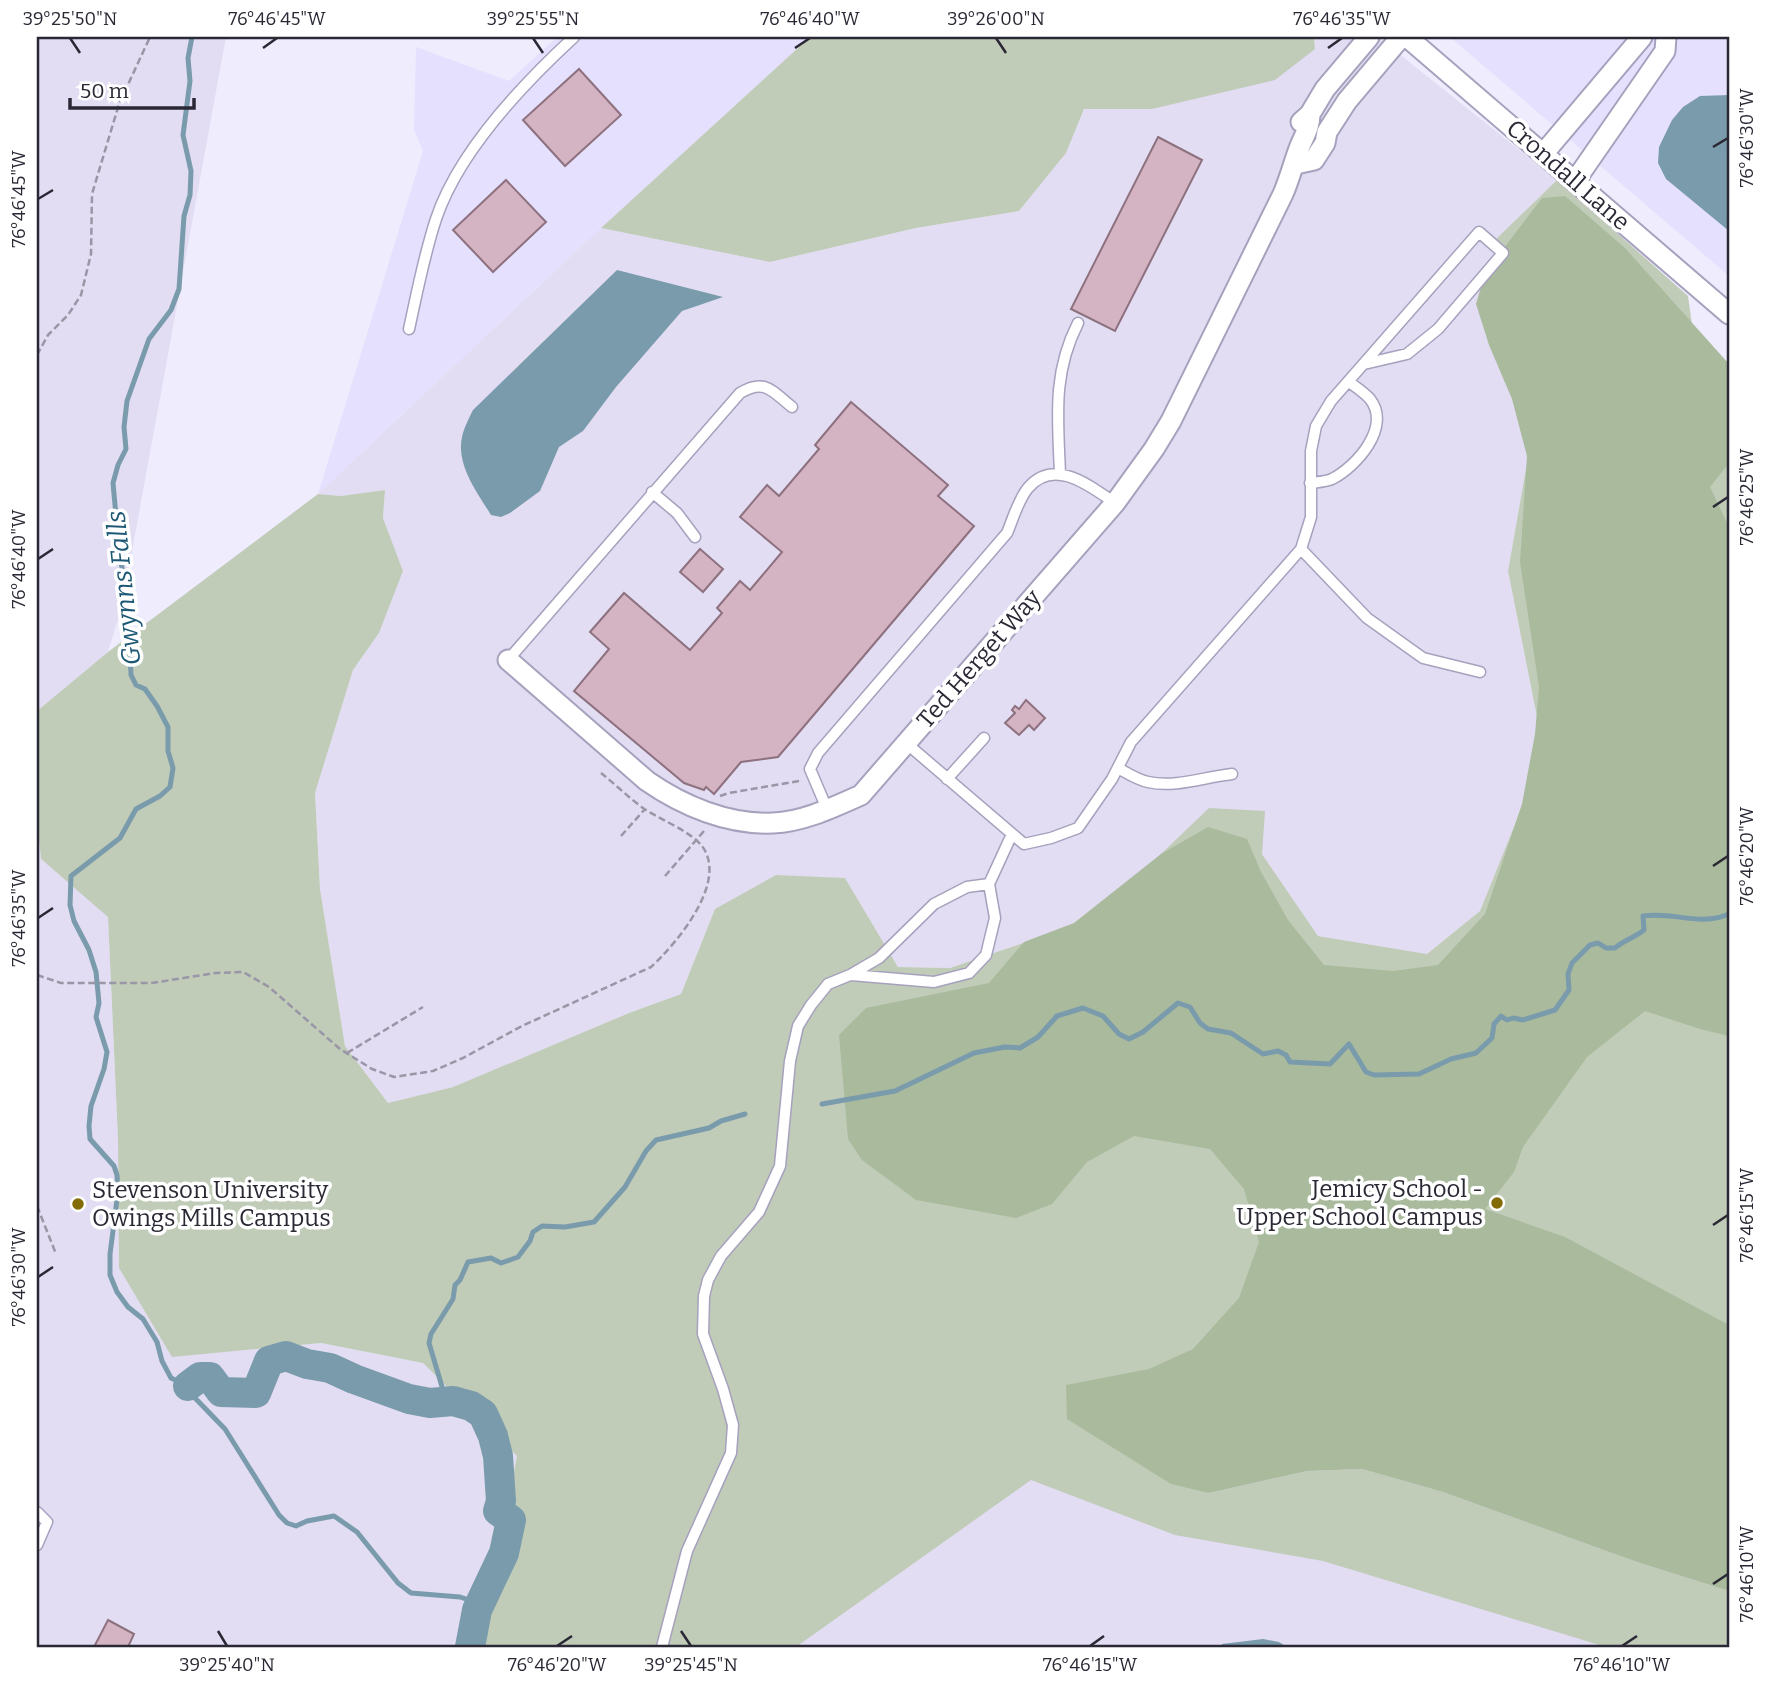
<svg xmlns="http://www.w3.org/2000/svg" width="1766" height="1684" font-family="Bitter,serif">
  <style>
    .built { fill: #e5e0fe }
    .education { fill: #e2ddf3 }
    .green { fill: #c0ccb8 }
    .forest { fill: #a9ba9d }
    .water { fill: #7a9bac }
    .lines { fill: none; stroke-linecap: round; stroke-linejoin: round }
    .stream { stroke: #7a9bac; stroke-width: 5 }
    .river { stroke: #7a9bac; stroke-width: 30 }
    .building { fill: #d4b3c3; stroke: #8d717f; stroke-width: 2 }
    .lane-casing { stroke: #a6a1bd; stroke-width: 13 }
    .street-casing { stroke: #a6a1bd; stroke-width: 23 }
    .path { stroke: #9996a6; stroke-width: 2.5; stroke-dasharray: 7 3.5; stroke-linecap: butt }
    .lane { stroke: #fff; stroke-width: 10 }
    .street { stroke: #fff; stroke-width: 19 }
    .ticks { fill: none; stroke: #2a2834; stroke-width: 2.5 }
    .poi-dot { fill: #836b05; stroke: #fff; stroke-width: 2.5 }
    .labels { text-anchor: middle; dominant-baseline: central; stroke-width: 7; stroke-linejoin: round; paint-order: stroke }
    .street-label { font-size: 24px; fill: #2a2834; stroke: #fff }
    .poi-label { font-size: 24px; fill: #2a2834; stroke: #fff; text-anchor: end }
    .water-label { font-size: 26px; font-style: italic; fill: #1c5873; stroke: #fff }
    .neatline { fill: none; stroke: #2a2834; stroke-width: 2.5 }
    .ticks-label { font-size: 18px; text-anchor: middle; fill: #2a2834 }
  </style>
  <rect width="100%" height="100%" fill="#efecfe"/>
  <path class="built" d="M557,37H810L601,228L318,494L423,151L414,130L416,47L509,81Z
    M1450,37H1729V276Z"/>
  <path class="education" d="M37,37H226L122,606L108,652L37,711Z
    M1314,37H1378L1557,180L1497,238L1530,446L1508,571L1544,752L1480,911L1427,954L1318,936L1262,854L1093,919L950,968L898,967L845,878L715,909L681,994L629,1013L453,1087L388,1103L345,1046L320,889L315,793L353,670L379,633L403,571L383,518L385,490L341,496L318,494L601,228L770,262L916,228L1019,211L1066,153L1084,109H1152L1315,49Z
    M37,817L41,859L108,916L118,1139L119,1268L172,1356L321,1343L423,1363L517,1456L480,1647H37Z
    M1729,895V1647H796L1210,1352Z"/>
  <path class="green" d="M810,37H1314L1315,49L1275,80L1152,109H1084L1066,153L1019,211L916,228L770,262L601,228Z
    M1557,180L1688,296L1697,361L1729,463V1489L1344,1324L1209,1493L1307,1471L1362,1469L1443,1492L1637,1562L1729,1591V1647H1606L1323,1561L1175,1535L1031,1480L796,1647H480L517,1456L423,1363L321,1343L172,1357L119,1268L118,1139L108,917L41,859L37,817V711L108,652L318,494L341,496L385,490L383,518L403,571L379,633L353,670L315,793L320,889L345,1046L388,1103L453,1087L629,1013L681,994L715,909L776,875L845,878L898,967L950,968L1093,919L1209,808L1265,811L1262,854L1318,936L1427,954L1480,911L1544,752L1508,571L1530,446L1488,308L1497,238Z"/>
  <path class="forest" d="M1565,196L1625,248L1729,364V463L1710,487L1729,527V1036L1700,1029L1645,1011L1587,1057L1523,1147L1514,1172L1485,1209L1565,1237L1729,1325V1591L1637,1562L1443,1492L1362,1469L1307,1471L1209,1493L1171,1484L1067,1419L1066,1385L1149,1369L1193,1349L1239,1298L1259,1242L1244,1189L1210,1149L1134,1136L1087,1162L1052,1204L1016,1218L916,1200L862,1160L848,1139L839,1035L866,1008L989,983L1024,942L1074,923L1161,854L1208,827L1247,839L1261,872L1288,920L1324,965L1393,971L1438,965L1485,914L1522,804L1535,734L1539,687L1520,562L1527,456L1512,399L1489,345L1476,304L1485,273L1542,198Z"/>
  <path class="water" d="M1729,95V231L1666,179L1658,163L1659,147L1672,120L1683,107L1700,96Z
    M617,270L723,297L682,311L616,387L583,431L559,447L540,491L510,513L501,517L491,515C477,492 456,465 462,437C464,428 469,418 473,410Z
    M1263,1639L1279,1642L1287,1647H1221L1222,1644Z"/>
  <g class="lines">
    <path class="stream" d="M192,37L188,58L190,81L183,135L191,171L190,195L184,216L179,289L171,310L149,339L127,401L124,427L126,449L118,465L113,483L120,559L127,589L131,675L136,685L145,689L157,706L168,727V751L173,768L170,787L160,796L136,809L120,838L71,876L70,905L74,921L89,950L96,972L99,1003L96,1017L107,1052L104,1069L91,1106L89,1126L90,1139L114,1166L117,1175L118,1192L110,1254V1275L117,1292L128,1307L143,1319L157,1342L162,1361L171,1378L188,1386L195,1398L225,1429L279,1515L287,1523L296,1526L307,1521L334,1516L357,1532L398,1583L411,1593L460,1597L472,1601L477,1610
      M822,1104L895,1091L974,1053L1005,1047L1020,1048L1038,1037L1057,1016L1083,1008L1103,1016L1119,1034L1129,1039L1143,1032L1178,1003L1190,1007L1200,1023L1208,1029L1231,1033L1263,1054L1278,1051L1286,1055L1290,1062L1330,1064L1349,1044L1366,1072L1374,1075L1419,1074L1451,1059L1476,1053L1492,1038L1494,1024L1501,1016L1507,1020L1513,1018L1523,1020L1555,1010L1569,990L1568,974L1572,963L1590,945L1598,943L1606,948H1615C1624,940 1634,938 1644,930L1643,916C1673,911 1699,927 1729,914
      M430,1403L443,1390L429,1343L431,1334L453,1299L455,1285L460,1280L468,1262L491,1258L501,1263L518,1257L530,1241L533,1232L542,1226L565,1227L594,1222L625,1187L646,1151L656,1140L709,1128L721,1121L745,1114"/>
    <path class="river" d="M188,1386L200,1377H210L221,1392L256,1393L269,1361L286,1356L307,1364L330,1368L354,1379L409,1399L430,1403L453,1401L471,1406L483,1414L493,1436L498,1456L501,1501L498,1511L511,1520L504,1553L477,1610L470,1647"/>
  </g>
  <path class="building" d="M579,69L621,115L565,166L523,120Z
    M1158,137L1202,160L1115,331L1071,309Z
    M506,180L546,222L493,272L453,230Z
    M851,402L948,485L938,496L974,526L778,757L741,762L714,794L706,787L704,790L684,783L574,691L609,649L590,632L624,593L690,650L722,613L717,608L740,581L750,590L782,552L740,517L767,485L779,496L819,449L815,445Z
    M700,549L723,569L703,592L680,572Z
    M1026,700L1045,718L1034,730L1029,725L1019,735L1005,723L1015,713L1012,710L1015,706L1019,709Z
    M108,1620L134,1634L128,1647H94Z"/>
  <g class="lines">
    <g class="lane-casing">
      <path id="lane" d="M409,329C417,293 424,255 436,219C458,153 523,84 574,37
        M1060,474C1058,419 1052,374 1078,323
        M1310,483C1318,482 1325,482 1332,479C1356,467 1392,427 1370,399C1365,393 1356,387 1349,382
        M652,492L677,513L695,537
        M1301,549L1367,618L1423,658L1480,672
        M508,660L740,393C765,378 772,391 792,407
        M906,743L1024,844L1051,838L1078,828L1112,779L1131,742L1301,549L1311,517V451L1316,426L1331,401L1479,232L1503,253L1438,329L1407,354L1364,364
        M1118,768C1127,773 1138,780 1148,782C1176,788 1204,777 1232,774
        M947,779L984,738
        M827,809L810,769L818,753L1007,533C1013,519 1018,500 1028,488C1054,457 1090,486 1115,503
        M851,975L934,982L969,973L986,955L995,918L989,884L1012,834
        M37,1512L47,1522L37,1545
        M662,1647L687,1551L731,1453L733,1425L723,1389L703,1334L704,1296L708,1280L721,1256L759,1212L780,1166L790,1061L798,1026L811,1005L828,984L850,975L879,958L934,904L967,887L989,884"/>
    </g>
    <g class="street-casing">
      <path id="street" d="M1407,37L1729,314
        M1301,122L1310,114L1325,89L1369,37
        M1543,154L1642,37
        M1296,164L1314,160L1325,143L1327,132L1347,101L1401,37
        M1575,181L1665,51L1666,37
        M508,660L647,781C683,806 728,825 773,823C803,822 834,807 861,795L1115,503L1154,449L1171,421L1283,194C1290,178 1294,161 1300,146C1305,134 1310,127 1310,114"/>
    </g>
    <path class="path" d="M37,355L48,335L68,315L81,295L91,254L92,194L119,104L150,37
      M720,796L729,793L799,781
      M621,836L645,809
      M665,876L704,831
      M37,975L61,983H152L215,973L243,972L269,987L340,1049L372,1069L394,1077L433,1071L463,1058L522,1026L651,967C676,944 729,882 702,846C690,831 659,819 643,808C628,797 615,784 601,773
      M347,1053L423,1007
      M37,1206L56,1254"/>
    <use href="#lane" class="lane"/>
    <use href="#street" class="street"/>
  </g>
  <path class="ticks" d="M70,38L80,53M533,38L543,53M996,38L1006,53M263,48L277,38M795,48L810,38M1328,48L1342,38M1713,147L1728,138M38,199L53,190M1713,507L1728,497M38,559L53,549M1713,866L1728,856M38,918L53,908M1713,1225L1728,1215M38,1277L53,1267M1713,1584L1728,1574M218,1631L227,1646M681,1631L691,1646M557,1646L572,1636M1090,1646L1104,1636M1622,1646L1637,1636"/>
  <g class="poi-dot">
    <circle cx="1497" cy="1203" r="7"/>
    <circle cx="78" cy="1204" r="7"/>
  </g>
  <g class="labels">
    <g class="street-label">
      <text transform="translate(1568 175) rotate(41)">Crondall Lane</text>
      <text transform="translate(979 659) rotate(-49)">Ted Herget Way</text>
    </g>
    <g class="poi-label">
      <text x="1483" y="1189">Jemicy School -<tspan x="1483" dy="28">Upper School Campus</tspan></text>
      <text x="92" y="1190" text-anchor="start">Stevenson University<tspan x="92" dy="28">Owings Mills Campus</tspan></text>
    </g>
    <g class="water-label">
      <text transform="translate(124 588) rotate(-96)">Gwynns Falls</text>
    </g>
  </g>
  <rect width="1766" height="1684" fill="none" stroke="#ffffff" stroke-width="77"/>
  <path d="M70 98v10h124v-10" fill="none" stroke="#2a2834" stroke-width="3.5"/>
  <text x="80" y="98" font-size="21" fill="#2a2834" stroke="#ffffff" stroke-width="5" paint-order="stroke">50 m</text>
  <rect x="38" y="38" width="1690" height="1608" class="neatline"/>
  <g class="ticks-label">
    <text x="70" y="25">39°25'50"N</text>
    <text x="277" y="25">76°46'45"W</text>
    <text x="533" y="25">39°25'55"N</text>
    <text x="810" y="25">76°46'40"W</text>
    <text x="996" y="25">39°26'00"N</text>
    <text x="1342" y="25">76°46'35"W</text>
    <text transform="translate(1747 138) rotate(-90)" y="6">76°46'30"W</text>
    <text transform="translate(19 199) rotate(-90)" y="6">76°46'45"W</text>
    <text transform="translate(1747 497) rotate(-90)" y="6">76°46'25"W</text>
    <text transform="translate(19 559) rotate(-90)" y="6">76°46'40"W</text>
    <text transform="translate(1747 856) rotate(-90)" y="6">76°46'20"W</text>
    <text transform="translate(19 918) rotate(-90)" y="6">76°46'35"W</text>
    <text transform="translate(1747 1215) rotate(-90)" y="6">76°46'15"W</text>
    <text transform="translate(19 1277) rotate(-90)" y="6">76°46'30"W</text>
    <text transform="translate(1747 1574) rotate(-90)" y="6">76°46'10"W</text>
    <text x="227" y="1671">39°25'40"N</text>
    <text x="557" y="1671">76°46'20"W</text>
    <text x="691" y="1671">39°25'45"N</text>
    <text x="1090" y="1671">76°46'15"W</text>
    <text x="1622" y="1671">76°46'10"W</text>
  </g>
</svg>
